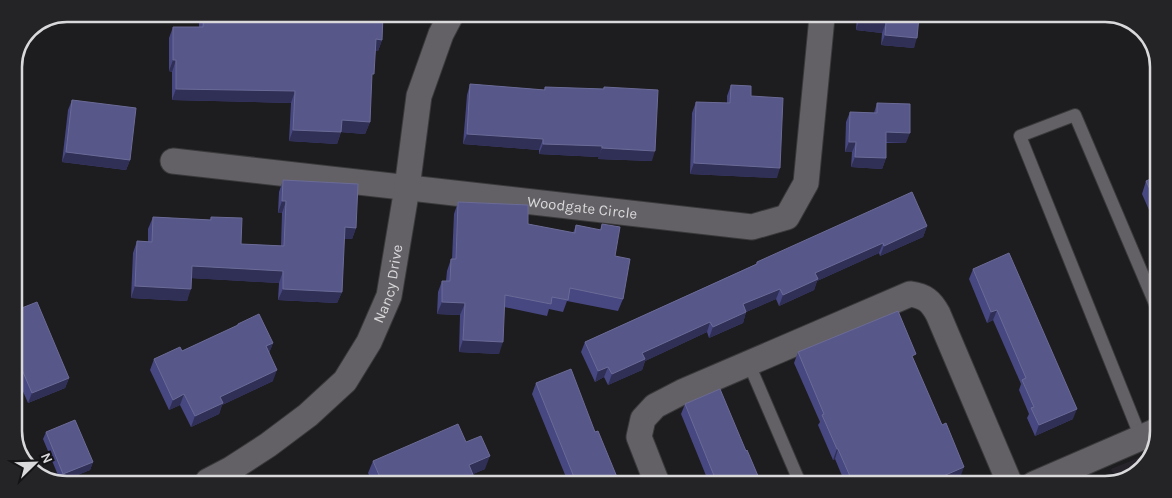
<svg xmlns="http://www.w3.org/2000/svg" width="1172" height="498" font-family="Karla,sans-serif">
  <style>
    .built { fill: #27232b }
    .lines { fill: none; stroke-linecap: round; stroke-linejoin: round }
    .lane-casing { stroke: #3a393b; stroke-width: 14 }
    .street-casing { stroke: #3a393b; stroke-width: 27 }
    .lane { stroke: #636165; stroke-width: 12 }
    .street { stroke: #636165; stroke-width: 25 }
    .wall { fill: #474781 }
    .shaded-wall { fill: #302f56 }
    .building { fill: #57578a; stroke: #6b6b97 }
    .labels { text-anchor: middle; dominant-baseline: central; stroke-width: 5; stroke-linejoin: round; paint-order: stroke }
    .street-label { font-size: 15px; fill: #d9d8da; stroke: #141316 }
    .rim { fill: none; stroke: #d9d8da; stroke-width: 2.5 }
  </style>
  <rect width="100%" height="100%" fill="#1d1c1f"/>
  <path class="built" d="M1153,452L1134,475L1116,481L1111,469Z"/>
  <g class="lines">
    <g class="lane-casing">
      <path id="lane" d="M749,364L800,483
        M1141,438L1020,136L1075,115L1156,306"/>
    </g>
    <g class="street-casing">
      <g id="street">
        <path id="s1" d="M173,161L752,227L787,217L806,183L822,17"/>
        <path id="s2" d="M208,481L231,469L268,445L308,415L345,381L369,342L389,296L407,188L419,96L441,34L451,15"/>
        <path d="M657,483L639,437L643,419L655,406L682,392L910,294C925,296 931,301 938,314L1010,484"/>
        <path d="M1034,484L1154,432"/>
      </g>
    </g>
    <use href="#lane" class="lane"/>
    <use href="#street" class="street"/>
  </g>
  <path class="wall" d="M202,14L387,15L386,19H383L382,40L378,51H375L371,82L370,122L365,134L341,132L337,144L289,141L291,103L172,100V72L169,71V38L173,27H199V22Z
    M857,17H919L914,48L881,45L882,33L856,30Z
    M470,84L544,90L545,87L603,89L604,87L652,161L598,159L599,157L539,154V150L463,144L467,95Z
    M731,85L751,96L777,178L690,174L692,113L696,102L727,103V96Z
    M72,100L130,160L126,170L62,162L68,110Z
    M877,103L906,143H886V158L882,169L851,167L852,152H845L846,122L850,112L874,113Z
    M1157,176L1156,226L1142,194L1146,181Z
    M283,180L356,228L352,239H344L342,292L337,303L278,300L279,283L192,278L187,301L131,298L133,253L137,241L148,242V229L153,217L210,220L211,217L241,244L281,246L282,213H278L279,192Z
    M458,202L528,224L573,233L576,225L600,230L602,224L615,256L623,299L618,311L567,301L563,312L549,309L547,316L504,307L499,354L459,352L460,315L437,314L438,292L442,281H446L447,271L451,259H452L454,214Z
    M927,226L923,237L880,256L879,253L817,281L814,290L779,306L776,299L746,312L743,323L709,338L707,332L645,361L642,370L608,385L604,377L595,382L581,352L585,342L756,264L757,262Z
    M973,269L1073,419L1035,436L1027,418L1029,414L1019,390L1021,384L993,320L987,323L969,279Z
    M14,311L69,378L65,388L28,403L14,371Z
    M238,324L273,343L269,353L273,381L222,405L219,414L191,427L180,405L169,410L150,370L154,359L182,351L237,326Z
    M798,352L914,360L960,478L946,484L845,483L835,459L833,460L818,425L820,422L794,363Z
    M536,383L595,432L619,482H568L532,394Z
    M685,404L746,451L761,483H709L681,414Z
    M46,432L93,462L90,470L65,480H60L43,439Z
    M466,442L485,469L473,474L476,482L372,481L368,473L373,461Z"/>
  <path class="shaded-wall" d="M381,15H387L386,19H379Z
    M859,20L886,22L882,33L856,30Z
    M885,35L917,38L914,48L881,45Z
    M376,39L382,40L378,51H372Z
    M173,60H176L172,72L169,71Z
    M176,89L295,91L291,103L172,100Z
    M342,120L370,122L365,134L338,132Z
    M293,130L341,132L337,144L289,141Z
    M886,132L910,133L906,143L883,142Z
    M467,134L543,139L539,150L463,144Z
    M849,142H856L852,152H845Z
    M543,144L602,146L599,157L539,154Z
    M602,148L655,151L652,161L598,159Z
    M66,152L130,160L126,170L62,162Z
    M855,157L886,158L882,169L851,167Z
    M694,163L780,168L777,178L690,174Z
    M282,201H286L282,213H278Z
    M927,226L923,237L880,256L884,246Z
    M345,227L356,228L352,239H340Z
    M883,243L879,253L817,281L814,290L779,306L783,295L815,273Z
    M192,266L283,271L279,283L188,278Z
    M135,286L191,289L187,301L131,298Z
    M283,289L342,292L337,303L278,300Z
    M780,289L776,299L739,315L743,304Z
    M442,302L465,303L460,315L437,314Z
    M997,310L993,320L987,323L991,312Z
    M746,312L743,323L709,338L713,327Z
    M710,322L707,332L645,361L642,370L608,385L612,374L642,353Z
    M463,340L503,342L499,354L459,352Z
    M273,343L269,353L266,346Z
    M608,367L604,377L595,382L598,371Z
    M277,370L273,381L222,405L219,414L191,427L195,416L220,397Z
    M69,378L65,388L28,403L32,393Z
    M184,394L180,405L169,410L173,400Z
    M1077,409L1073,419L1035,436L1039,425Z
    M837,449H838L835,459L833,460Z
    M490,456L485,469L464,478L469,465Z
    M93,462L90,470L65,480H61L63,474Z
    M964,467L960,478L946,484H925Z"/>
  <path class="building" d="M204,14L383,15L382,40L376,39L374,74H372L370,122L342,120L341,132L293,130L295,91L176,89V60H173V27H203Z
    M860,17H919L917,38L885,35L886,22L859,20Z
    M470,84L545,90V87L604,89V87L658,90L655,151L602,148V146L543,144V139L467,134Z
    M731,85L751,86V96L783,98L780,168L694,163L696,102L730,103Z
    M72,100L136,108L130,160L66,152Z
    M877,103L910,104V133L886,132V158L855,157L856,142H849L850,112L877,113Z
    M1157,176V204L1146,181Z
    M283,180L358,184L356,228L345,227L342,292L283,289V271L192,266L191,289L135,286L137,241L152,242L153,217L211,220V217L242,218L241,244L284,246L286,201H282Z
    M912,192L927,226L884,246L883,243L815,273L818,279L783,295L780,289L743,304L746,312L713,327L710,322L642,353L645,359L612,374L608,367L598,371L585,342L757,264V262Z
    M458,202L528,205V224L575,233L576,225L601,230L602,224L620,227L615,256L630,259L623,299L570,288L568,300L552,297L551,304L505,295L503,342L463,340L465,303L442,302V281H450L451,259H456Z
    M1009,253L1077,409L1039,425L1031,408L1034,407L1022,380L1026,378L997,310L991,312L973,269Z
    M37,302L69,378L32,393L14,351V311Z
    M898,311L916,354L912,356L942,425L946,423L964,467L925,484L853,483L838,449H837L822,415L824,414L798,352Z
    M259,314L273,343L266,346L277,370L220,397L223,403L195,416L184,394L173,400L154,359L180,347L182,351L238,325V324Z
    M571,369L595,432L598,431L619,482H576L536,383Z
    M720,389L746,451L747,450L761,483H717L685,404Z
    M75,420L93,462L63,474L46,432Z
    M458,424L466,442L481,436L490,456L469,465L476,482H382L373,461Z"/>
  <g class="labels">
    <g class="street-label">
      <text stroke="none"><textPath href="#s1" startOffset="412">Woodgate Circle</textPath></text>
      <text stroke="none"><textPath href="#s2" startOffset="278">Nancy Drive</textPath></text>
    </g>
  </g>
  <path d="M0 0H1172V498H0ZM67 22H1105A45 45 0 0 1 1150 67V431A45 45 0 0 1 1105 476H67A45 45 0 0 1 22 431V67A45 45 0 0 1 67 22Z" fill="#242326" fill-rule="evenodd"/>
  <path class="rim" d="M67 22H1105A45 45 0 0 1 1150 67V431A45 45 0 0 1 1105 476H67A45 45 0 0 1 22 431V67A45 45 0 0 1 67 22Z"/>
  <g transform="translate(35 463) rotate(67)" stroke="#141316" stroke-width="4" paint-order="stroke">
  <path d="M0-4L9 19L0 12L-9 19Z" fill="#d9d8da"/>
  <text y="-8" font-size="14" font-weight="bold" text-anchor="middle" fill="#d9d8da">N</text>
  </g>
</svg>
